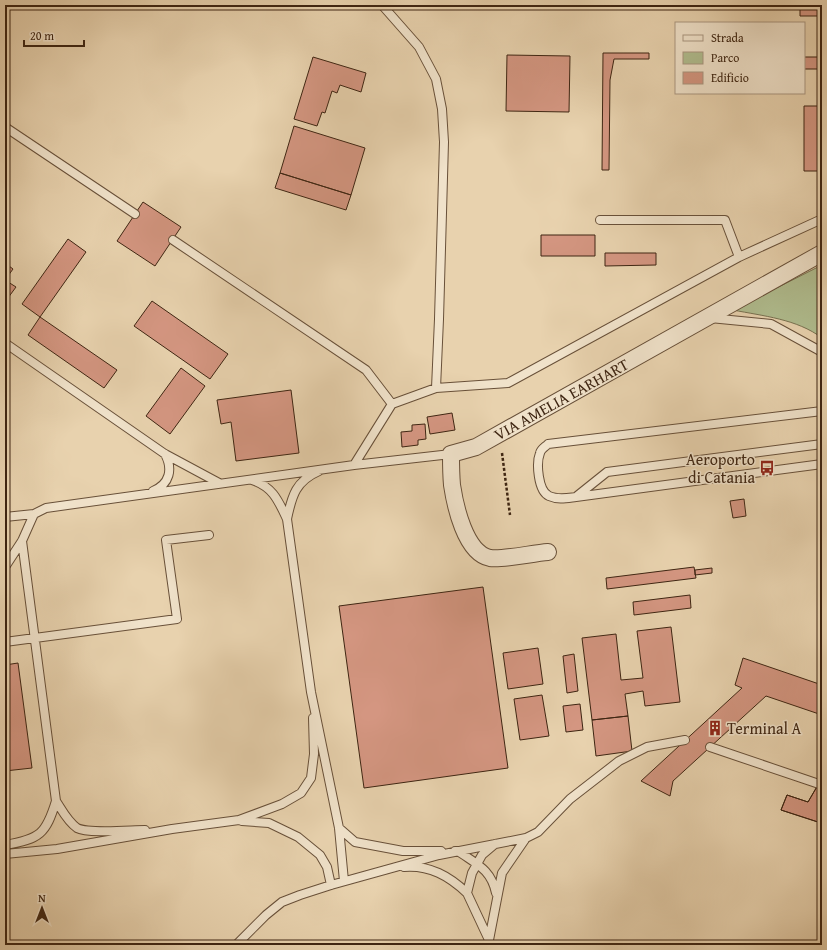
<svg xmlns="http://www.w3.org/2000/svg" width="827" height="950" font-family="'Gentium Book Plus',serif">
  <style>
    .green { fill: #b0bd8f; stroke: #777150 }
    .building { fill: #d49681; stroke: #3e2512 }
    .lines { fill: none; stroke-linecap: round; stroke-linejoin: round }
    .service-casing { stroke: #685039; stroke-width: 10 }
    .minor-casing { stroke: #685039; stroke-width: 18 }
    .path { stroke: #3e2512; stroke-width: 2.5; stroke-dasharray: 3 2; stroke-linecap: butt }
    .service { stroke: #f0e2ca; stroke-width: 8 }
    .minor { stroke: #f0e2ca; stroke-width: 16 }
    .labels { text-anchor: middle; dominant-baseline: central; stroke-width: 3; stroke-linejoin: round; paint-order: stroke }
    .street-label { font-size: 16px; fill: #3e2512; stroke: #f0e2ca }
    .poi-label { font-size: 16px; fill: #3e2512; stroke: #f0e2ca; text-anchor: end }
  </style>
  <rect width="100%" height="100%" fill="#e8d2ae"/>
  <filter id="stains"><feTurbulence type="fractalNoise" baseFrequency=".005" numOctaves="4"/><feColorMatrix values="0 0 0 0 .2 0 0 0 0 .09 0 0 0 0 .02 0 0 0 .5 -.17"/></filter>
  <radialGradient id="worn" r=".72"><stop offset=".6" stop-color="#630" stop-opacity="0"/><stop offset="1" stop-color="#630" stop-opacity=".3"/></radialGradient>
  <path class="green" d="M822,265V338C797,319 763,316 733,310Z"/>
  <path class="building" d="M800,5H822V16H800Z
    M603,53H649V59H614L610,80L609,170H602Z
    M507,55L570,56L569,112L506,111Z
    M313,57L366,73L361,92L340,85L337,93L332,91L325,113L322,112L317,126L294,119Z
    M804,57H821V69H804Z
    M804,106H822V171H804Z
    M294,126L365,148L351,195L280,173Z
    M280,173L351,195L346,210L275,188Z
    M143,202L181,227L155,266L117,241Z
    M541,235H595V256H541Z
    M68,239L86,252L40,317L22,304Z
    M605,253H656V265L605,266Z
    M5,263L13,269L5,280L16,287L5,302Z
    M152,301L228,354L210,379L134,326Z
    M40,317L117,370L104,388L28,335Z
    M181,368L205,386L170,434L146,416Z
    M291,390L299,453L236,461L231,422L221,424L217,400Z
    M452,413L455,430L430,434L427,417Z
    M425,424L426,439L418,440V445L402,447L401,432L412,431V425Z
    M744,499L746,516L733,518L730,501Z
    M694,567L696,578L607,589L606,578Z
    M712,568V573L695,575V570Z
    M483,587L508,768L364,788L339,606Z
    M690,595L691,608L634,615L633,602Z
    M671,627L680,702L645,706L643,691L625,694L628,716L592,720L582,638L616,634L621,680L643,678L637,631Z
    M538,648L543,684L508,689L503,653Z
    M574,654L578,691L567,693L563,656Z
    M743,658L822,685V715L766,696L673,781L670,796L641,781L742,688L735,685Z
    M18,663L32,768L5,771V665Z
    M542,695L549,736L520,740L514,699Z
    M580,704L583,730L566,732L563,706Z
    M628,716L632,751L596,756L592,720Z
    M822,778L821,823L781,810L787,795L808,802Z
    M822,778L821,823L781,810L787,795L808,802Z"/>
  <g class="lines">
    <g class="service-casing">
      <path id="service" d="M5,127L135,214
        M600,220H725L739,257
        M173,240L366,370L392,404
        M710,318L771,324L822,352
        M5,343L165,454L219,483
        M436,388L508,383L739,257L822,219
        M822,411L548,444C545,447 541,449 540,453C536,463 538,491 549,496C558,500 567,498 576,497L822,464
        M354,465L451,454
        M252,480C273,487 278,500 287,519L311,692L339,828L344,881
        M153,491C170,484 173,469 165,454
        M577,496L607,472L822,444
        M5,517L34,514
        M287,519C292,495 296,481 319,471
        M22,541L56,801C62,810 67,821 77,828C88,834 131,830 145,830
        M5,567L22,541L34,514L46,508L354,465L392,404L436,388L439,319L444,142L442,109L436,79L419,47L382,5
        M5,642L177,619L166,540L209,535
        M710,747L819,784
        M242,821L269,823L298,837L320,855L327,867L331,885
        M339,828L355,842L403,851H441
        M495,844L482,855L472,873L467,893L489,940L502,873L526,838
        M5,845C40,839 46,834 56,801
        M455,851H458C476,864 491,869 496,893
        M5,854L57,849L172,829L239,820L282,804L301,793L311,778L314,754L313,718
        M404,867C430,865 449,876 467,893
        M236,945L266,915L282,902L300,895L331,885L439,855L526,838L538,832L570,799L619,761L647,747L685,740"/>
    </g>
    <g class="minor-casing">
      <path id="minor" d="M548,552C533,553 503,560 490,558C465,553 455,505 452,485C451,474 451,464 451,454L476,447L822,253"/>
    </g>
    <path class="path" d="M502,453L510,515"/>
    <use href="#service" class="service"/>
    <use href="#minor" class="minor"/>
  </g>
  <defs>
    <g id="bus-bare" transform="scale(1.2)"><path d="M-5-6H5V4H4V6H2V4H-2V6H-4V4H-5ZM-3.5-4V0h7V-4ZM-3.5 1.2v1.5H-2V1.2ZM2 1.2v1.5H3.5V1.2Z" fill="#8f2418" stroke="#f0e2ca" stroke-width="2.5" paint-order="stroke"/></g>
    <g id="building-bare" transform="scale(1.2)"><path d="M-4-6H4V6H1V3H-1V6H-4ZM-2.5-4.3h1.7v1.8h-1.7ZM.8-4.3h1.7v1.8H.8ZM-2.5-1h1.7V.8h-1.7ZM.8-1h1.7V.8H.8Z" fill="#8f2418" stroke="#f0e2ca" stroke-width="2.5" paint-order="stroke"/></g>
  </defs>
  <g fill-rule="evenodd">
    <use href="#bus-bare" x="767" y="468"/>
    <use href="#building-bare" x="715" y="728"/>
  </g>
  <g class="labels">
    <g class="street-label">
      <text transform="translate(561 399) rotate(-29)">VIA AMELIA EARHART</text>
    </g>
    <g class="poi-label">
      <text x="755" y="459">Aeroporto<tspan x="755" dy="18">di Catania</tspan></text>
      <text x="727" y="728" text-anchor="start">Terminal A</text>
    </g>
  </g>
  <rect width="827" height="950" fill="none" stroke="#e8d2ae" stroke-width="20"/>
  <rect x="6" y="6" width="815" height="938" fill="none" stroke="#3e2512" stroke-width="2"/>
  <rect x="10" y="10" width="807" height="930" fill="none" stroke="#3e2512"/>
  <rect x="675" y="22" width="130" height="72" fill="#f0e2ca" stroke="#a99680"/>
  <rect x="683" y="35" width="20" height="6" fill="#f0e2ca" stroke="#a99680"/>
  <text x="711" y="42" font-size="12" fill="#3e2512">Strada</text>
  <rect x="683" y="52" width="20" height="12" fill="#b0bd8f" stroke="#a99680"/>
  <text x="711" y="62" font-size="12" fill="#3e2512">Parco</text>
  <rect x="683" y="72" width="20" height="12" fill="#d49681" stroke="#a99680"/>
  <text x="711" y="82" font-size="12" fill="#3e2512">Edificio</text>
  <g transform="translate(42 908)" stroke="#f0e2ca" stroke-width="3" paint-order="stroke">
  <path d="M0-3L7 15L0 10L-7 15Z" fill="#3e2512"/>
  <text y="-6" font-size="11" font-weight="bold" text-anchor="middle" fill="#3e2512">N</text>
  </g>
  <path d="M24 40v6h60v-6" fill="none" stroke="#3e2512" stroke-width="2"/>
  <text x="30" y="40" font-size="12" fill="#3e2512" stroke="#f0e2ca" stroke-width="3" paint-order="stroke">20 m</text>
  <rect width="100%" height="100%" filter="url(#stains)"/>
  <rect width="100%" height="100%" fill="url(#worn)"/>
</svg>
